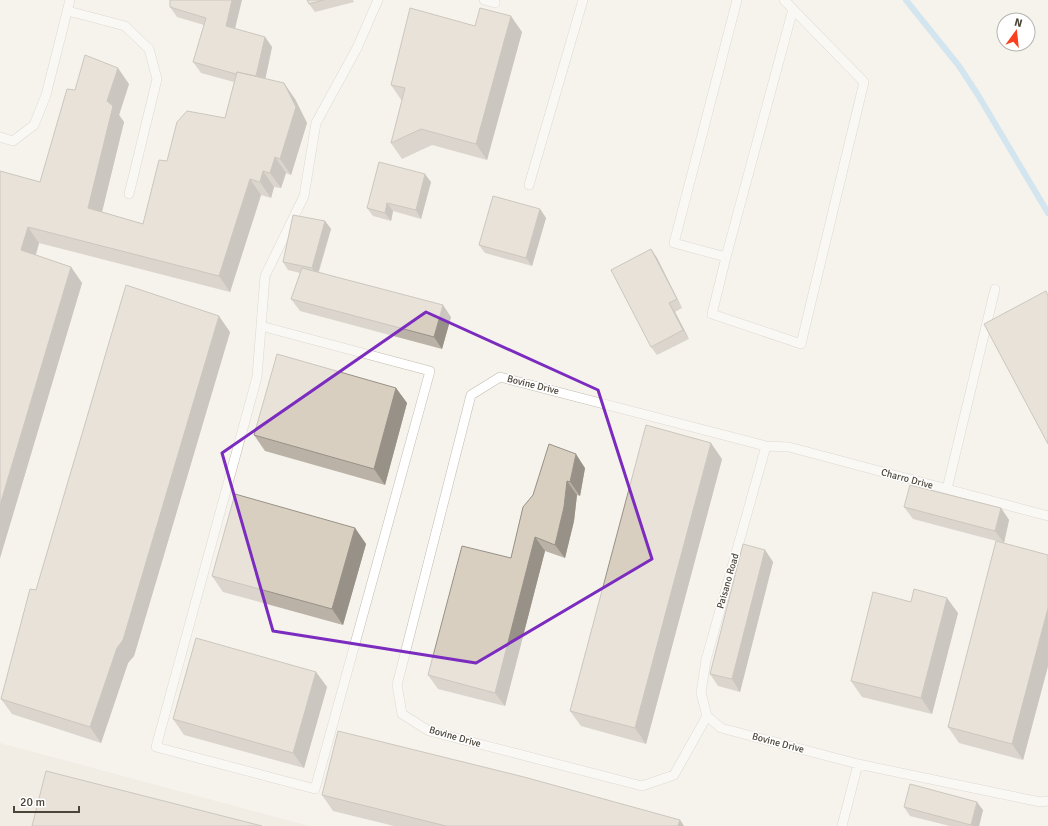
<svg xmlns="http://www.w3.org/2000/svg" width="1048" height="826" font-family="Signika,sans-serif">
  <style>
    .residential { fill: #eae5da }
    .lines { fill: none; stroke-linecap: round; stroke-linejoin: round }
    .stream { stroke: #a9d4f2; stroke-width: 6 }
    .service-casing { stroke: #c2bbae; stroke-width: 10 }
    .service { stroke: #fff; stroke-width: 9 }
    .wall { fill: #bab2a6 }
    .shaded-wall { fill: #979187 }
    .building { fill: #d8cfc1; stroke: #979187 }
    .marked { fill: none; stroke: #7b2cbf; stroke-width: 3; stroke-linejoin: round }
    .labels { text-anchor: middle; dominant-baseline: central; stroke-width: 3; stroke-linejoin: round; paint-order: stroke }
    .street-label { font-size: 10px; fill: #4b4439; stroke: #fff }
  </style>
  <rect width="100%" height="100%" fill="#f6f3ec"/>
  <path class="residential" d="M0,743L309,826H0Z"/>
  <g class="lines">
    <path class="stream" d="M906,0L959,66L978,95L1048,213"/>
    <g class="service-casing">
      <path id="service" d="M484,0L495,3V0
        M737,0L674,243L726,257L712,314L801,344L864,82L784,0
        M68,11L125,26L149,49L157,79L129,194
        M0,137L13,141L34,125L46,95L70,0
        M529,185L583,0
        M726,257L793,9
        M261,326L430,371L315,789L156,747L257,377L265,276L304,196L316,123L357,48L378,0
        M947,489L995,289
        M707,716L674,775L642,786L429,731L402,714L397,685L471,395L500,377L766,446L789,447L1048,516
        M707,716L721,728L858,764L1040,802L1048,801
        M707,716L701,693L706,660L766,446
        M842,826L858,764"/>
    </g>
    <use href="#service" class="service"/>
  </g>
  <path class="wall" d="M170,0L235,29L265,37L272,47L265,79L295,99L307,123L291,175L286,173L281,188L274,187L271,198L261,195L230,292L39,243L36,255L71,267L82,283L0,558V171L40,182L75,90L129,84L119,115L124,122L102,212L143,224L167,161L225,118L234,82L201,73L193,62L204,25L177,17L170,7Z
    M307,0H353L354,2L315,12L309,4Z
    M475,26L522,32L487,160L432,145L402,159L391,143L402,101L391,85Z
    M431,182L421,219L393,211L391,221L373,216L367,208Z
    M540,209L546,218L532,266L485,253L479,245Z
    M325,221L331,229L319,272L451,317L442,349L300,311L291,299L300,273L288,270L283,262Z
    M651,249L657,258L682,308L675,312L689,339L657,355L651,347Z
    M230,332L134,656L128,663L101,743L12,714L1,699L36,590Z
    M396,388L407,403L385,485L265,451L254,435Z
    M722,459L646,744L581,726L570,711Z
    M585,468L580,496L577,495L574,521L565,558L545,551L505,706L438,689L428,675L511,558L523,507Z
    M904,507L1001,508L1009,520L1004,543L913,519Z
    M355,528L366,544L343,625L223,592L212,576Z
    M765,550L773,562L740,692L718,686L710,674Z
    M1048,555V666L1023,760L959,743L948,727Z
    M958,613L932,714L862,697L851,681Z
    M316,672L327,687L304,768L184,735L173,719Z
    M322,795L680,820L684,826H394L333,811Z
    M904,807L983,810L979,826H950L910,816Z"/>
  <path class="shaded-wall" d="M232,0H242L233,37L226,26Z
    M511,16L522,32L487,160L476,144Z
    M265,37L272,47L263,90L255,80Z
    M118,68L129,84L119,115L124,122L99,224L88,208L107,101Z
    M284,83L295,99L307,123L291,175L280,159Z
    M275,157L286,173L281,188L270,173Z
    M263,171L274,187L271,198L260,182Z
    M425,174L431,182L421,219L416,210Z
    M250,179L261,195L230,292L219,276Z
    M387,203L393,211L391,221L385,213Z
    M540,209L546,218L532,266L526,258Z
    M325,221L331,229L317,276L312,268Z
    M28,227L39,243L32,266L21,250Z
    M651,249L657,258L682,308L677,299Z
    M71,267L82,283L0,558V505Z
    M669,303L675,312L689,339L683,330Z
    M443,305L451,317L442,349L434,337Z
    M219,316L230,332L134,656L128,663L101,743L90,727Z
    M396,388L407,403L385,485L374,469Z
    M711,443L722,459L646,744L635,728Z
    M576,454L585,468L580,496L570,482Z
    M567,481L577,495L574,521L565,558L555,545Z
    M1001,508L1009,520L1004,543L995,531Z
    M355,528L366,544L343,625L332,609Z
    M535,537L545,551L505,706L495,693Z
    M765,550L773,562L740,692L732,679Z
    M947,598L958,613L932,714L921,698Z
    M1048,608V666L1023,760L1012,744Z
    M316,672L327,687L304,768L293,753Z
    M977,802L983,810L979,826H972L971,825Z
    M680,820L684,826H678Z"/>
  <path class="building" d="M170,0H232L226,26L265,37L256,76L237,72L236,74L193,62L206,18L170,7Z
    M307,0H324L309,4Z
    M410,8L475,26L480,8L511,16L476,144L421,129L391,143L405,88L391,85Z
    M85,55L118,68L107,101L113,106L88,208L143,224L159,160L167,161L177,122L187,111L225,118L237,72L284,83L296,107L280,159L275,157L270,173L263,171L260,182L250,179L219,276L28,227L21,250L71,267L0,505V171L40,182L67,89L75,90Z
    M379,162L425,174L416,210L387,203L385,213L367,208Z
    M493,196L540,209L526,258L479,245Z
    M293,215L325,221L312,268L283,262Z
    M651,249L677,299L669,303L683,330L651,347L611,270Z
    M302,268L443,305L434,337L291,299Z
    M126,285L219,316L123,640L117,648L90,727L1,699L30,589L36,590Z
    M1046,291L1048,296V444L984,324Z
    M277,354L396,388L374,469L254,435Z
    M646,425L711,443L635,728L570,711Z
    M549,444L576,454L570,482L567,481L564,507L555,545L535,537L495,693L428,675L462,546L511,558L523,507L533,495Z
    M910,485L1001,508L995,531L904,507Z
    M235,494L355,528L332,609L212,576Z
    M996,541L1048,555V608L1012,744L948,727Z
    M743,544L765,550L732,679L710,674Z
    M914,589L947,598L921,698L851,681L873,592L911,602Z
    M196,638L316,672L293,753L173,719Z
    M338,731L524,777L680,820L678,826H446L322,795Z
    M46,771L262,826H32Z
    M910,784L977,802L971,825L904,807Z"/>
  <path d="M0 0H1048V826H0ZM426,312L598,390L652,559L476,663L273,631L222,453Z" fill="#f6f3ec" fill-opacity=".55" fill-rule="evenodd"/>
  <path class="marked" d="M426,312L598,390L652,559L476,663L273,631L222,453Z"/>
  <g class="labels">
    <g class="street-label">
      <text transform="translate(533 385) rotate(14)">Bovine Drive</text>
      <text transform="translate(907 479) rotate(15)">Charro Drive</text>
      <text transform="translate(728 581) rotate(-74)">Paisano Road</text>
      <text transform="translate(455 737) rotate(16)">Bovine Drive</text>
      <text transform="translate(778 743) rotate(15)">Bovine Drive</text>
    </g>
  </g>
  <g transform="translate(1016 32) rotate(15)"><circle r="19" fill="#ffffff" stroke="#b7b4b0"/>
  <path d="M0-3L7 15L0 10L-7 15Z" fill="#fc3f1d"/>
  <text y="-6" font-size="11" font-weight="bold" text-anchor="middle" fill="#4b4439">N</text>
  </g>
  <path d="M14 806v6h65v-6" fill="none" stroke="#4b4439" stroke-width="2"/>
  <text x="20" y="806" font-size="12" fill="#4b4439" stroke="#ffffff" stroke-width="3" paint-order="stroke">20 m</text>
</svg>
